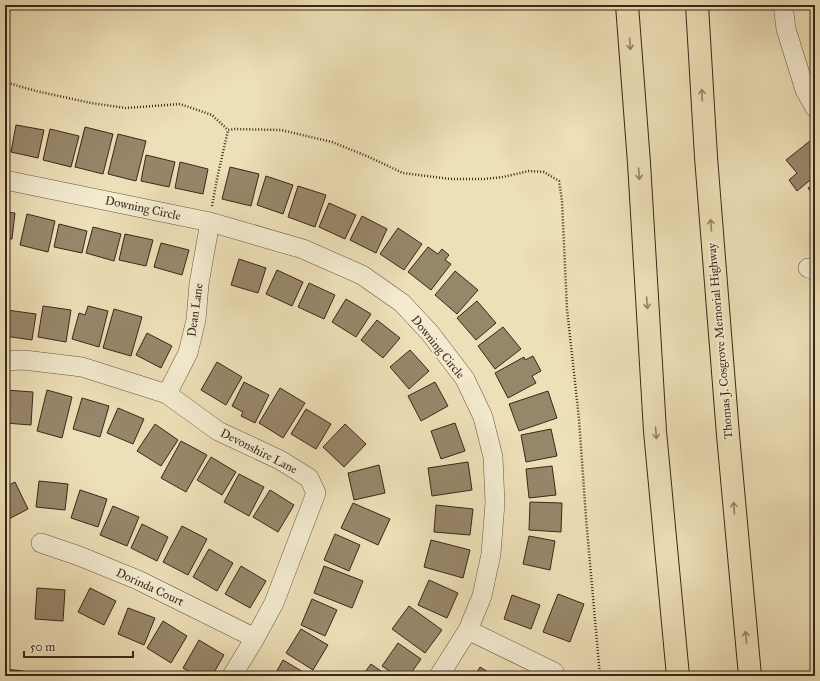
<svg xmlns="http://www.w3.org/2000/svg" width="820" height="681" font-family="'IM FELL Great Primer',serif">
  <style>
    .building { fill: #97876a; stroke: #392817 }
    .lines { fill: none; stroke-linecap: round; stroke-linejoin: round }
    .minor-casing { stroke: #66563f; stroke-width: 20 }
    .highway-casing { stroke: #392817; stroke-width: 24 }
    .path { stroke: #392817; stroke-width: 2.5; stroke-dasharray: 1 2; stroke-linecap: butt }
    .minor { stroke: #f3ead0; stroke-width: 19 }
    .highway { stroke: #eddfb7; stroke-width: 22 }
    .oneway { stroke: #938467 }
    .labels { text-anchor: middle; dominant-baseline: central; stroke-width: 4; stroke-linejoin: round; paint-order: stroke }
    .street-label { font-size: 12px; fill: #392817; stroke: #f3ead0 }
  </style>
  <rect width="100%" height="100%" fill="#eddfb7"/>
  <filter id="stains"><feTurbulence type="fractalNoise" baseFrequency=".005" numOctaves="4"/><feColorMatrix values="0 0 0 0 .2 0 0 0 0 .09 0 0 0 0 .02 0 0 0 .5 -.17"/></filter>
  <radialGradient id="worn" r=".72"><stop offset=".6" stop-color="#630" stop-opacity="0"/><stop offset="1" stop-color="#630" stop-opacity=".3"/></radialGradient>
  <path class="building" d="M5,125H9L5,149Z
    M16,125L44,130L38,158L11,152Z
    M85,127L113,134L103,174L75,167Z
    M50,129L79,136L71,167L43,160Z
    M118,134L146,141L136,181L108,174Z
    M815,137V176L797,191L789,180L797,173L786,160Z
    M146,155L175,162L169,187L141,181Z
    M180,162L208,169L203,194L175,188Z
    M230,167L259,174L251,206L222,199Z
    M266,176L293,185L283,214L257,205Z
    M815,184V198L808,188Z
    M298,186L326,195L315,227L288,217Z
    M329,203L356,215L345,239L319,227Z
    M5,212L15,213L12,239H5Z
    M27,214L55,221L48,252L20,245Z
    M362,216L387,229L376,253L350,240Z
    M59,224L87,231L82,253L54,247Z
    M93,227L121,234L114,261L86,253Z
    M398,228L422,244L404,270L380,254Z
    M125,234L153,240L146,266L119,260Z
    M161,243L189,250L182,275L154,267Z
    M428,247L438,254L442,249L449,255L445,260L451,264L431,290L408,272Z
    M239,259L266,268L258,293L231,285Z
    M277,270L303,282L292,306L266,294Z
    M455,271L478,290L457,314L435,295Z
    M309,283L335,295L324,319L298,307Z
    M346,299L371,314L356,337L332,322Z
    M477,301L496,323L476,340L457,318Z
    M43,306L71,310L66,342L38,337Z
    M88,306L108,311L99,347L72,339L79,313L85,315Z
    M114,309L142,317L131,356L103,348Z
    M7,310L36,314L32,340L5,336V327Z
    M377,320L400,338L383,358L361,340Z
    M503,327L521,349L495,369L478,346Z
    M147,333L172,346L161,368L136,355Z
    M410,350L429,371L409,389L390,367Z
    M533,356L541,371L532,376L536,383L508,398L495,373L524,357L525,360Z
    M217,362L242,377L226,405L201,390Z
    M244,382L269,395L255,423L241,416L243,412L232,406Z
    M435,382L448,406L421,421L408,396Z
    M280,388L305,403L283,438L259,423Z
    M6,390L33,392L31,425L5,423Z
    M47,390L72,397L62,438L37,431Z
    M548,391L557,418L519,431L509,404Z
    M82,398L109,406L100,437L73,429Z
    M118,408L144,419L133,444L107,433Z
    M306,409L331,424L316,449L291,434Z
    M455,423L465,451L441,459L431,431Z
    M155,424L178,440L161,466L137,451Z
    M345,424L366,444L344,467L323,447Z
    M551,429L557,456L526,462L521,435Z
    M181,441L207,455L186,492L161,478Z
    M211,457L236,472L222,495L197,480Z
    M468,462L472,490L432,496L428,468Z
    M379,465L385,493L354,500L348,473Z
    M552,466L556,495L529,498L526,469Z
    M239,474L264,487L249,516L224,502Z
    M39,481L68,484L65,510L36,507Z
    M15,482L28,509L5,521V487Z
    M80,490L107,499L98,527L71,518Z
    M270,490L294,505L278,532L253,517Z
    M530,502L562,503L561,532L529,530Z
    M353,503L390,519L378,545L341,528Z
    M436,505L473,509L470,535L434,532Z
    M113,506L139,517L127,546L100,535Z
    M142,524L168,537L157,561L131,548Z
    M182,526L207,539L188,575L163,562Z
    M335,534L360,545L349,571L324,560Z
    M529,536L555,541L550,570L523,564Z
    M431,540L470,550L463,578L424,567Z
    M209,549L233,563L217,591L193,577Z
    M241,566L266,581L250,608L225,594Z
    M324,566L363,581L352,608L314,593Z
    M429,580L458,593L447,618L418,605Z
    M37,588L65,590L63,621L35,619Z
    M90,588L116,601L104,625L78,612Z
    M558,594L584,604L570,642L543,632Z
    M512,595L540,605L531,629L504,619Z
    M312,599L337,610L325,636L301,625Z
    M409,606L442,630L425,653L392,629Z
    M128,608L155,618L144,645L118,634Z
    M163,621L187,636L171,663L147,648Z
    M301,629L328,645L313,670L286,653Z
    M199,640L224,655L212,676H197L183,668Z
    M398,643L421,659L409,676H397L382,666Z
    M283,660L310,676H274Z
    M371,664L388,676H362Z
    M480,667L495,676H475Z
    M5,669L23,671V676H5Z
    M33,672L61,676H32Z"/>
  <g class="lines">
    <g class="minor-casing">
      <path id="minor" d="M783,5L786,29L805,90L815,108
        M5,180L210,222L303,249L362,275L402,303L430,333L465,379L483,417L493,457L495,503L491,554L482,596L468,630L439,676
        M808,268L815,270
        M5,361L24,360L82,367L167,394L218,431L280,460L309,478L316,493L274,603L255,638L232,676
        M167,394L188,353L196,320L199,284L210,222
        M41,543L79,556L138,580L255,638
        M468,630L554,672"/>
    </g>
    <g class="highway-casing">
      <path id="highway" d="M627,5L639,163L655,431L678,676
        M697,5L706,157L728,435L750,676"/>
    </g>
    <path class="path" d="M5,82L36,91L91,103L126,108L180,104L212,115L228,130
      M212,206L217,179L228,130L235,129L281,130L332,142L369,157L403,173L450,179H484L503,177L529,171L544,172L559,181L562,201L567,309L579,419L586,518L600,676"/>
    <use href="#minor" class="minor"/>
    <use href="#highway" class="highway"/>
  </g>
  <defs><path id="oneway-shaft" d="M-6 0H5M1.5-3L5.5 0L1.5 3" fill="none" stroke-width="1.6" stroke-linecap="round" stroke-linejoin="round"/></defs>
  <g class="oneway">
    <use href="#oneway-shaft" transform="translate(630 44) rotate(86)"/>
    <use href="#oneway-shaft" transform="translate(702 95) rotate(-93)"/>
    <use href="#oneway-shaft" transform="translate(639 174) rotate(86)"/>
    <use href="#oneway-shaft" transform="translate(711 225) rotate(-95)"/>
    <use href="#oneway-shaft" transform="translate(647 303) rotate(86)"/>
    <use href="#oneway-shaft" transform="translate(656 433) rotate(85)"/>
    <use href="#oneway-shaft" transform="translate(734 508) rotate(-95)"/>
    <use href="#oneway-shaft" transform="translate(746 637) rotate(-95)"/>
  </g>
  <g class="labels">
    <g class="street-label">
      <text transform="translate(143 208) rotate(12)">Downing Circle</text>
      <text transform="translate(195 310) rotate(-82)">Dean Lane</text>
      <text transform="translate(720 341) rotate(-95)">Thomas J. Cosgrove Memorial Highway</text>
      <text transform="translate(438 347) rotate(51)">Downing Circle</text>
      <text transform="translate(259 451) rotate(27)">Devonshire Lane</text>
      <text transform="translate(150 587) rotate(25)">Dorinda Court</text>
    </g>
  </g>
  <rect width="820" height="681" fill="none" stroke="#eddfb7" stroke-width="20"/>
  <rect x="6" y="6" width="808" height="669" fill="none" stroke="#392817" stroke-width="2"/>
  <rect x="10" y="10" width="800" height="661" fill="none" stroke="#392817"/>
  <path d="M24 651v6h109v-6" fill="none" stroke="#392817" stroke-width="2"/>
  <text x="30" y="651" font-size="12" fill="#392817" stroke="#f3ead0" stroke-width="3" paint-order="stroke">50 m</text>
  <rect width="100%" height="100%" filter="url(#stains)"/>
  <rect width="100%" height="100%" fill="url(#worn)"/>
</svg>
